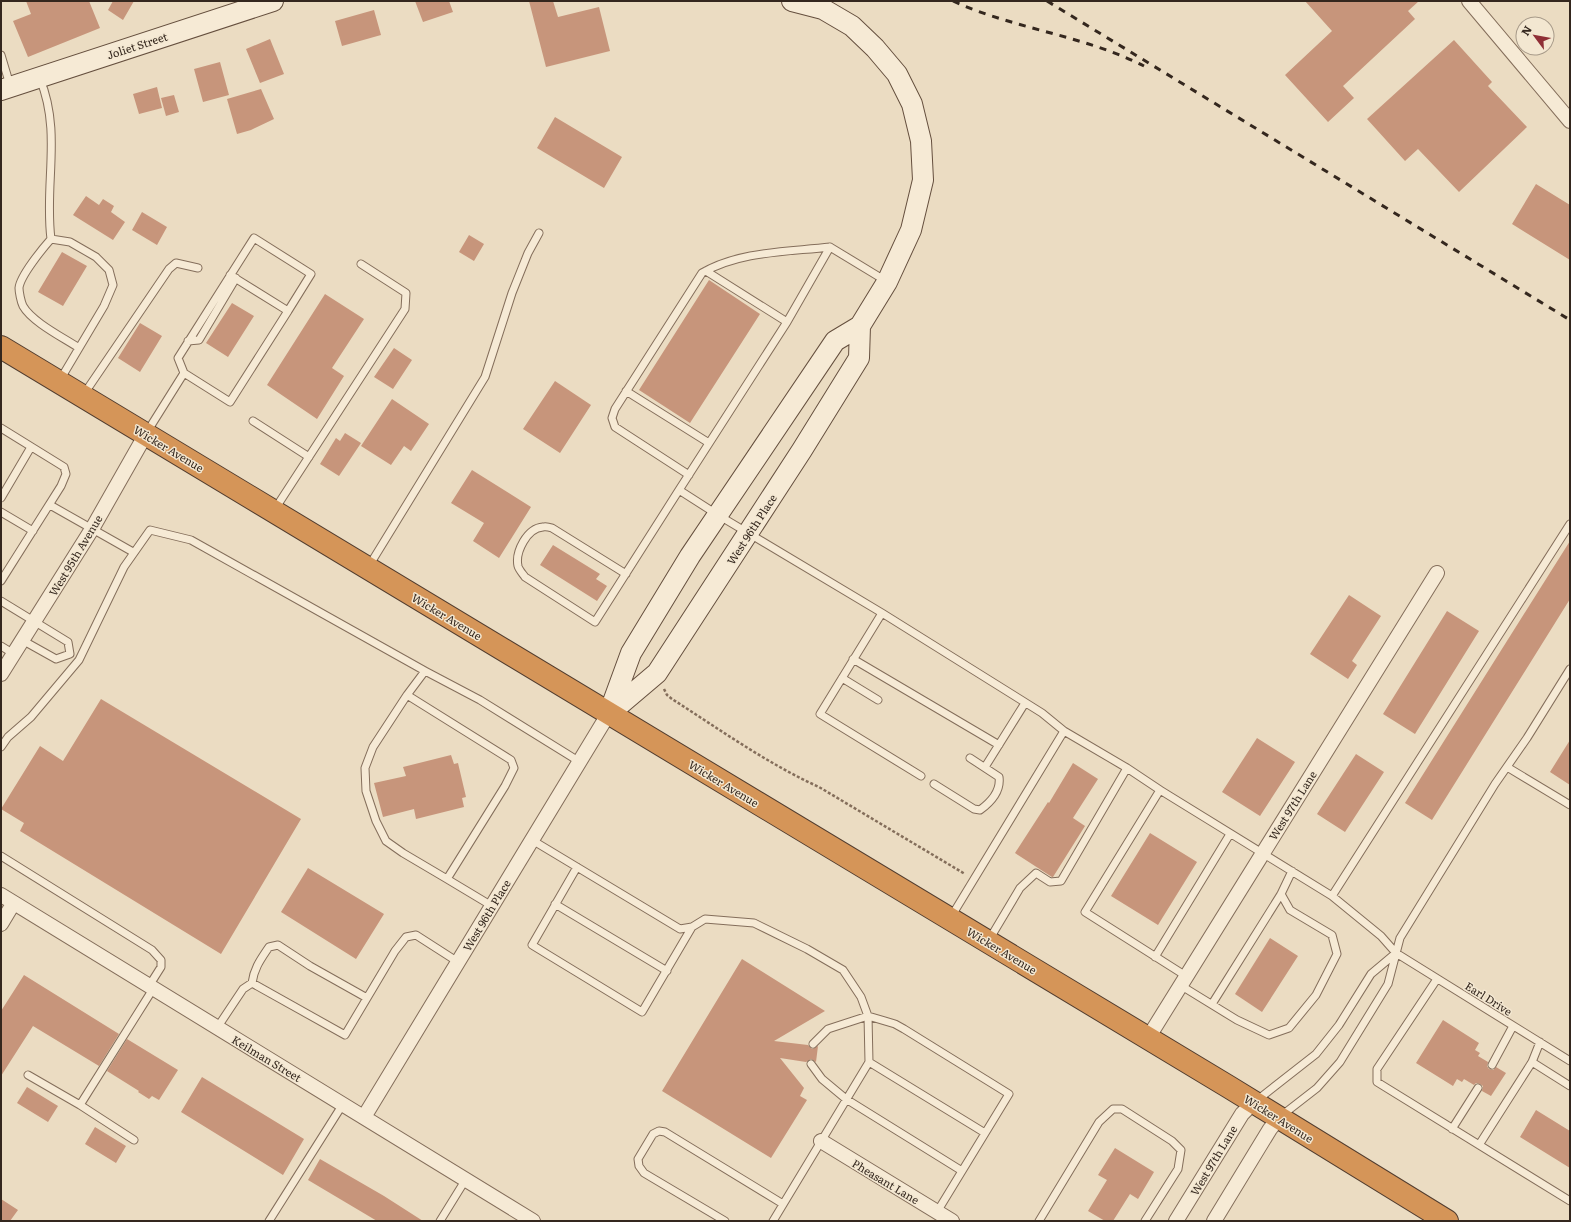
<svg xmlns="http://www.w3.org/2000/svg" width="1571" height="1222" font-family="Literata,serif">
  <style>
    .building { fill: #c7957b }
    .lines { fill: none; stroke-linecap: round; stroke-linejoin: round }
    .lane-casing { stroke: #846e5b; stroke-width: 9 }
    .street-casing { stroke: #846e5b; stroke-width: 16 }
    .secondary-casing { stroke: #654f3e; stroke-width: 22 }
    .highway-casing { stroke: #523d2f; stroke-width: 24 }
    .path { stroke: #846e5b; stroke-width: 2.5; stroke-dasharray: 3 2; stroke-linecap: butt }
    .lane { stroke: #f6ead5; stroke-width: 7 }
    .street { stroke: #f6ead5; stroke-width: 14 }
    .secondary { stroke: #f6ead5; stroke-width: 20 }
    .highway { stroke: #d59558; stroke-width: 22 }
    .rail { stroke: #34271e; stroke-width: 3; stroke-dasharray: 7 7; stroke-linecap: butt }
    .labels { text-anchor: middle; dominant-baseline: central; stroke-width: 3; stroke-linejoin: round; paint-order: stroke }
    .street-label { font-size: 11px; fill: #34271e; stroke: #f3e7d1 }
  </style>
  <rect width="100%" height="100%" fill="#ebdcc2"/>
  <path class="building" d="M26,1H89L100,28L28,57L13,21L31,14Z
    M113,1H134L123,20L108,10Z
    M415,1H449L453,12L423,22Z
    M529,1H553L558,17L599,7L610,51L546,67Z
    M1305,1H1419L1408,11L1415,19L1343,86L1354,98L1328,122L1285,75L1332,31Z
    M374,10L381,35L342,46L335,21Z
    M270,39L284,74L260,83L246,49Z
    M1454,40L1492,82L1488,86L1527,127L1459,192L1418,149L1405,161L1367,119Z
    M220,62L229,95L203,102L194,69Z
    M157,87L162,108L139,114L133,94Z
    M261,89L274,119L251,130L237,134L227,99Z
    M174,95L179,112L166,116L161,98Z
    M555,117L622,157L604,188L537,148Z
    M1536,184L1570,205V260L1512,224Z
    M86,196L99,205L103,199L114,206L111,212L125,222L113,240L73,215Z
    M142,212L167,227L157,245L132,230Z
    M469,235L484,244L474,261L459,252Z
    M62,252L87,266L63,306L38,292Z
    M709,280L760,314L690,423L639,390Z
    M325,294L364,319L332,368L344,376L317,419L267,385Z
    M232,303L254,316L228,357L206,343Z
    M140,323L162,336L140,372L118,358Z
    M394,348L412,360L393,389L374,377Z
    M555,381L591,405L560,453L523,429Z
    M392,399L429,424L411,451L404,446L391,465L361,446Z
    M345,433L361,443L339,476L320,464L336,438L340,441Z
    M472,470L531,507L499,558L473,541L484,523L451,503Z
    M1570,541V599L1432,820L1405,803Z
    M553,545L600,574L596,579L607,586L597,601L540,565Z
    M1349,595L1381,616L1352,661L1357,665L1348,679L1310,654Z
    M1447,611L1479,631L1415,734L1383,714Z
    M101,699L301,819L221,954L20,831L24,823L1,809L40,746L63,761Z
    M1257,738L1295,762L1260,816L1222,792Z
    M1570,740V785L1550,772Z
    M1356,754L1384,772L1345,832L1317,814Z
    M451,755L454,764L458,763L466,797L462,798L464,807L416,819L414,809L383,817L374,783L406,776L403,767Z
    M1073,763L1098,779L1073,818L1085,826L1053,877H1052L1015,853L1048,802L1049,803Z
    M1150,833L1197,862L1158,925L1111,896Z
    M308,868L384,914L356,959L281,912Z
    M1270,938L1298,956L1262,1012L1235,994Z
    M742,959L825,1011L774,1041L808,1045L812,1049L818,1046L816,1062L811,1059L806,1062L780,1058L804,1088L800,1096L807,1100L771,1158L662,1091Z
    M24,975L119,1034L99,1066L33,1026L1,1076V1011Z
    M1443,1020L1479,1043L1475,1050L1480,1053L1478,1056L1488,1062L1487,1066L1489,1069L1493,1070L1496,1067L1506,1073L1491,1096L1482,1091L1483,1086L1480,1084L1476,1083L1474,1085L1464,1079L1462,1082L1457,1079L1453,1086L1416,1063Z
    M127,1039L178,1070L159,1100L152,1096L149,1099L138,1092L139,1091L107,1071Z
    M202,1077L304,1139L283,1175L181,1112Z
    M27,1087L58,1106L48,1122L17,1103Z
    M1536,1110L1570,1131V1168L1520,1137Z
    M95,1127L126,1146L116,1163L85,1144Z
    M1115,1148L1154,1172L1138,1199L1130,1194L1113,1221H1105L1088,1211L1107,1180L1098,1175Z
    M320,1159L384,1196L423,1221H377L308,1180Z
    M1,1199L18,1210L10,1221H1Z"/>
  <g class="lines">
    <g class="lane-casing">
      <path id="lane" d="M1,55L10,85
        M40,79C62,132 44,185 51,239C43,248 20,276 19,288C19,292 21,302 23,306C32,322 64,338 79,348
        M51,239L70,242L96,257L109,270L113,285L104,306L60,380
        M706,271L787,322
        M188,341L199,340L236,278
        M184,373L178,358L254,238L311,274L288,311
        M626,391L709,443
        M84,394L169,269L176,263L198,268
        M253,421L309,457
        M1,428L64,467L66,474L61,486L1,581
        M147,432L184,373L230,402L288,311L230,275
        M689,475L615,427L612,418L615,409L702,273C740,251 787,252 830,247
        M679,490L787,322L830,247L886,281
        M1,498L31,447
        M50,505L133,552
        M275,509L405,309L406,293L361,264
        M1,512L33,531
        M369,566L485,377L512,293L528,253L539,233
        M626,574L552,528C549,527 546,526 543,527C527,528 515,552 518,566C519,570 523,574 525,577L595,622L679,490L718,515L882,613L1042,713L1064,731L951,917
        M1,601L68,642L70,654L56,659L22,640
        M882,613L820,714L921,776
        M1,646L14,654
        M853,659L999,745
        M842,678L878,700
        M407,695L373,747L365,768L366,791L376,821L386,841L403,853L447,879
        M1,747L8,737L31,717L79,660L124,567L150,530L191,540L425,671
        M985,767L1025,703
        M1507,767L1570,805
        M1127,768L1160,790
        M934,784L974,809L980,810C991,802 1001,791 999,777L970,758
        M532,840L680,929L692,927L705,919L754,923L807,949L843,970L861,997L868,1016L895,1024L904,1029L1009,1094L937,1212
        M1,856L152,950L161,960V967L149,986
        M577,867L532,945L642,1012L692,927
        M1332,896L1570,524
        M555,904L667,971
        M492,906L447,879L505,786L514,768L511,760L407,695L425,671L480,700L580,762
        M989,940L1020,888L1036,873L1050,882L1061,881L1127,768L1064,731
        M1155,957L1230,834
        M1186,976L1085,912L1160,790L1332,896L1381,936L1396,953L1570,1061
        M1437,979L1377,1069V1082L1570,1201
        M252,983C254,968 261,959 269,947L278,945L310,966L367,998
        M1180,985L1237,1020L1269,1035L1289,1028L1316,995L1337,954L1332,935L1290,910L1281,894
        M1212,1004L1281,894L1292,871
        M217,1028L243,989L252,983L345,1035L395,951L406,937L416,935L458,962
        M869,1062L985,1133
        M1532,1062L1570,1086
        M811,1064L822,1079L846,1099L962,1171
        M1492,1065L1513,1026
        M28,1075L80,1105L134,1140
        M1256,1101L1316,1054L1339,1025L1371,974L1396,953
        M80,1105L153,989
        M1281,1116L1317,1088L1340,1062L1388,984L1400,938L1495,784L1527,738L1570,669
        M1452,1129L1478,1088
        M1479,1145L1532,1062L1540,1042
        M269,1221L343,1104
        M440,1221L466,1179
        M725,1221L644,1173L639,1166L638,1159L653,1134L659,1131L665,1132L783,1204
        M773,1221L869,1062L868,1016L828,1029L813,1044
        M1039,1221L1099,1122L1113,1109H1122L1172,1141L1181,1150L1178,1169L1145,1221"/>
    </g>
    <g class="street-casing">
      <path id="street" d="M1469,1L1570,121
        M1,674L92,529L146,434
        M1,895L533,1221
        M1,924L13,904
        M1148,1038L1437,573
        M364,1117L609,713
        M821,1141L952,1221
        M1176,1221L1242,1114L1254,1102
        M1214,1221L1270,1129L1279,1118"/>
    </g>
    <g class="secondary-casing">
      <path id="secondary" d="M1,90L273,1
        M611,712L657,673L802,450L859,358L860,326
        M609,713L631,653L690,556L835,341L860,326L887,282L911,230L923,180L921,141L912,104L897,74L875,48L852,26L823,9L792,1"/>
    </g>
    <g class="highway-casing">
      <path id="highway" d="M1,347L1229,1087L1447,1221"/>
    </g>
    <path class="path" d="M664,689L667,695L672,699C719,729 768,764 819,787L965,874"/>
    <use href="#lane" class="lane"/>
    <use href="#street" class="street"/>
    <use href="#secondary" class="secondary"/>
    <use href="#highway" class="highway"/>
    <path class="rail" d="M953,1C1014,29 1083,35 1144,66
      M1047,1L1570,320"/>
  </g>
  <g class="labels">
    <g class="street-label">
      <text transform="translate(137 45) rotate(-18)">Joliet Street</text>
      <text transform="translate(169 448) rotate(31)">Wicker Avenue</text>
      <text transform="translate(751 529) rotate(-57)">West 96th Place</text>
      <text transform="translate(75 555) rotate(-59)">West 95th Avenue</text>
      <text transform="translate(447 616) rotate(31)">Wicker Avenue</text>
      <text transform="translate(724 783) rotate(31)">Wicker Avenue</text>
      <text transform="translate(1292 805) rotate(-58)">West 97th Lane</text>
      <text transform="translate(486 915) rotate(-59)">West 96th Place</text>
      <text transform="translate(1002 950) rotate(31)">Wicker Avenue</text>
      <text transform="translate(1489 998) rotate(32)">Earl Drive</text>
      <text transform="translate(267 1058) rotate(31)">Keilman Street</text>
      <text transform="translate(1279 1118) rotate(32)">Wicker Avenue</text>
      <text transform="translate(1213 1160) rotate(-59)">West 97th Lane</text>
      <text transform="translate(886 1181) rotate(31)">Pheasant Lane</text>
    </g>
  </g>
  <rect width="1571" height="1222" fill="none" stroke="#34271e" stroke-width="4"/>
  <g transform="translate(1535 36) rotate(302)"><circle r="19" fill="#f3e7d1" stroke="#a79a89"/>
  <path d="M0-3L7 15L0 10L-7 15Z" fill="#8f2f36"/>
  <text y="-6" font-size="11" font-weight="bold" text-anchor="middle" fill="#34271e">N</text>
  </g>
</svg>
